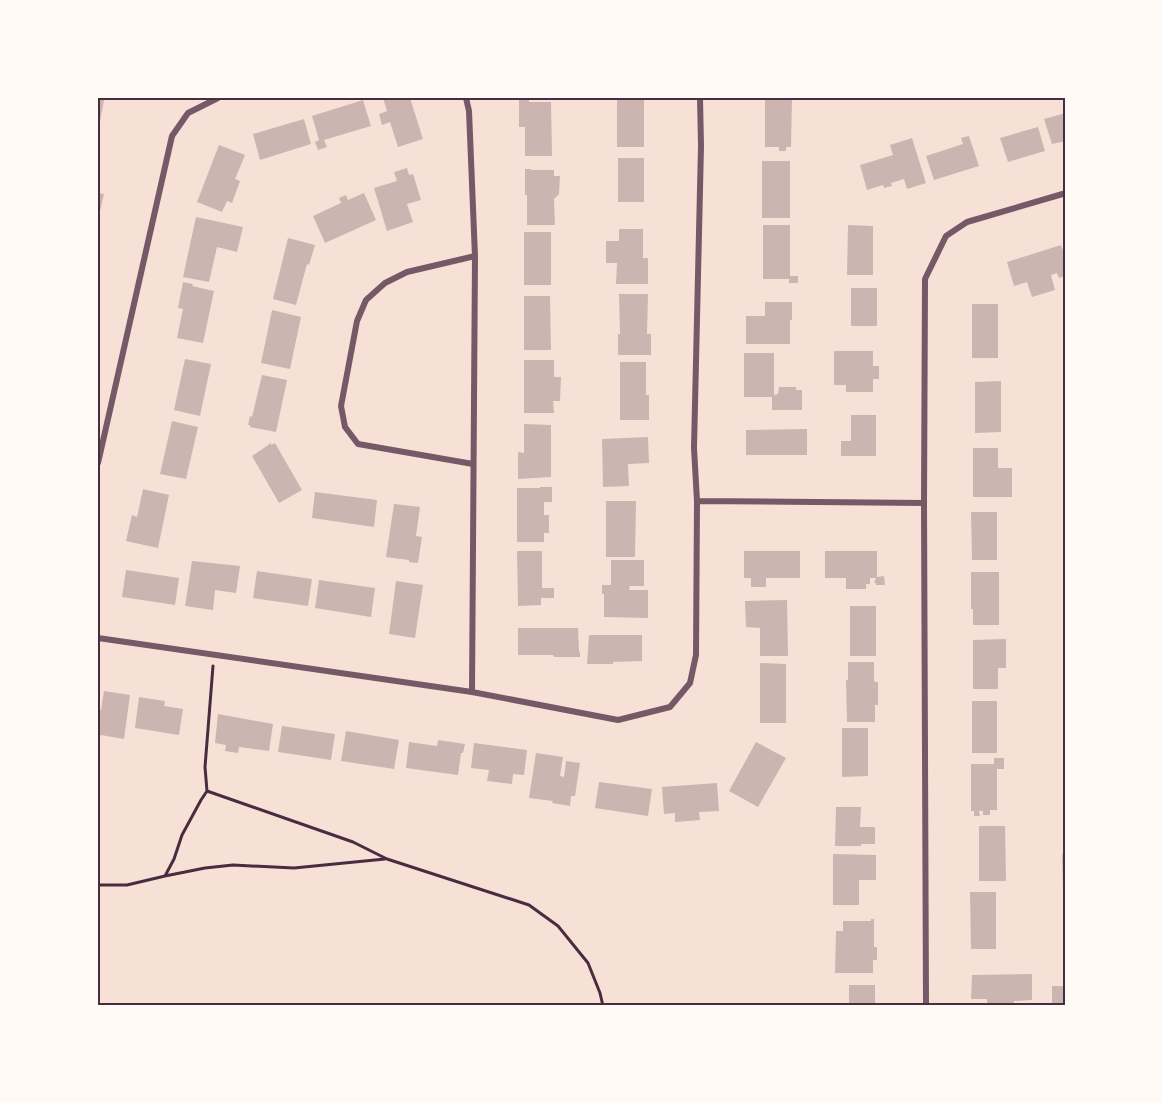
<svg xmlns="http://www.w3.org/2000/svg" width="1163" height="1103" font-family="Arial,sans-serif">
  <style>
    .building { fill: #ccb4b1 }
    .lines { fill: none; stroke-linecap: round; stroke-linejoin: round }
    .path { stroke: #4a2c40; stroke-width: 3 }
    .minor { stroke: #755966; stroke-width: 6 }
    .neatline { fill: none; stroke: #4a2c40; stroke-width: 2 }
  </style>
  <rect width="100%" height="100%" fill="#f7e1d7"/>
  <path class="building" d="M98,98H104V100L99,127Z
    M383,98H410L423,139L398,147L390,122L382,125L379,114L387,111Z
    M617,98H644V147H617Z
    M765,98H792L791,147H786V151H779V147H765Z
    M363,100L371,126L324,140L327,147L318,150L315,142L319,140L312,116Z
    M519,100H529V102H551L552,156H525V127H519Z
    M1066,113V141L1052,144L1044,119Z
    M304,119L311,144L260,160L253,134Z
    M1038,127L1045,151L1008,162L1000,138Z
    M969,136L979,166L934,180L926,156L963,144L961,138Z
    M912,138L926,183L907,189L904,179L891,183L892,186L884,188L883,185L867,190L860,165L893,155L890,145Z
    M219,145L245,155L235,179L240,181L232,203L227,201L222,212L197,202Z
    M618,158H644V202H618Z
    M762,161H790V218H762Z
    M407,168L409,175L413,174L421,200L407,204L413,222L387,231L374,188L397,181L394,172Z
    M525,169H531V170H554V176H560L559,194L554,199L555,225H527V195H525Z
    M98,193L104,194L98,220Z
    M364,193L376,220L325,243L313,216L341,203L339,198L346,195L348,200Z
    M196,217L243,227L237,252L217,247L209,282L183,277Z
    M763,225H790V276H798V283H789V279H763Z
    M848,225L873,226V275H847Z
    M619,229H643V258H648V284H616L617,263H606V241H619Z
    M524,232H551V285H524Z
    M288,238L315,245L309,265L307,264L296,305L273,299Z
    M1061,245L1066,259V271L1063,272L1064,276L1059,278L1057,273L1051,275L1055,290L1032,297L1027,282L1014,286L1007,262Z
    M183,282L193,284L192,286L214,291L203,343L177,338L183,309L178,308Z
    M851,288H877V326H851Z
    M619,294H648L647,334H651V355H618V334H620Z
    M524,296H550L551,350H524Z
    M765,302H792V320H790V344H746V316H765Z
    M972,304H998V358H972Z
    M272,310L301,317L290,369L261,363Z
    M834,351H873V366H879V379H873V392H846V385H834Z
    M744,353H774V395L778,394L779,387H796V390H802V410H772V397H744Z
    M185,359L211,364L200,416L174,410Z
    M524,360H554V377H561L560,401H553L554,413H524Z
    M620,362H646V395H649V420H620Z
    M262,375L287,380L276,432L250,427V425H248L250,416L252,417Z
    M1001,381V432L975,433V382Z
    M851,415H876V456H841V441H851Z
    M172,421L198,427L186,479L160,474Z
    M524,424L551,425V477L518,479V452L524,453Z
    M807,429V455H746V430Z
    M648,437L649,463L628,464L629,486L603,487L602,439Z
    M271,443V445L275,443L302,490L279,503L252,456Z
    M973,448H998V468H1012V497H973Z
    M540,487H552V502H544V515H549V533H544V542H517V488H540Z
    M143,489L169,495L158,548L126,541L132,515L137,517Z
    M315,492L377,500L374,527L312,518Z
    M606,501H636L635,557H606Z
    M394,504L420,507L416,536L422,537L418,563L409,562V560L386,557Z
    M971,512H997V560H972Z
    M517,551H542V588H554V598H541V605L518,606Z
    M744,551H800V578H766V587H751V578H744Z
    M825,551H877V577L884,576L885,585H876V583H874L876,578H870V584H866V589H846V578H825Z
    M611,560H644V586H630L629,590H648V618L604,617V594H602V585H611Z
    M192,561L240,566L236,593L215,590L213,610L185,606Z
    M126,570L179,578L175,605L122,597Z
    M257,571L312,579L308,606L253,598Z
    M971,572H999V625H973V609H971Z
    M319,580L375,588L371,617L315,608Z
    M396,581L423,585L415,638L389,634Z
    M787,600L788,656H760V628L746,627L745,601Z
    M850,606H876V656H850Z
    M518,628H578L579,651L580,652V657H554L553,655H518Z
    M589,635H642V661L613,662V664H587Z
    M1006,639V668H998V689H973V640Z
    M848,662H874V680L875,682H878V705H875V722H847L846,680H848Z
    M760,663L786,664V723H760Z
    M104,691L130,695L124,739L101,735L100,737H98V710H101Z
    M139,697L165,701L164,706L183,709L179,735L135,728Z
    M972,701H997V753H972Z
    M218,714L273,724L269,751L239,747L238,753L225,751L226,745L215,743Z
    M282,726L335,734L331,760L278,752Z
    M842,728H868V776L842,777Z
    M346,731L399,740L394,769L341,761Z
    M438,740L465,744L463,753H461L458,775L406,768L409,742L437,746Z
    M756,742L786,758L758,807L729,791Z
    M474,743L527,750L524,775L513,774L512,784L487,781L489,770L471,768Z
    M536,753L563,757L560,776L564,777L566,761L580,763L575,796H571L570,806L552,803L553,801L529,798Z
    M994,758H1004V769H997V810H990V815H983V811H979L980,816H974V811H971V764H994Z
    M599,782L652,789L648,816L595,808Z
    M717,783L719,811L699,812L700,820L675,822V813L664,814L662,787Z
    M836,807H861L860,827H875V844H861V846H835Z
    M979,826H1005L1006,881H979Z
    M833,854L876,855V880H859V905H833Z
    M1062,854H1066V888H1063Z
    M970,892H996V949H971Z
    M871,919H874V947H877V960H873V973H835L836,931H843V921H871Z
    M1032,974V1000L1014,1001V1006H987V999H971L972,975Z
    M849,985H875V1006H849Z
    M1052,986H1066V1006H1052Z"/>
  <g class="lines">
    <path class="path" d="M207,791L353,842L387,859L529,905L558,926L588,963L600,993L603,1006
      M165,876L174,859L182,835L201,800L207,791L205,767L213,666
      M98,885H127L165,876L205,868L233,865L294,868L385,859"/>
    <path class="minor" d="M466,98L469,111L475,256L472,692
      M98,463L172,136L188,113L218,98
      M473,464L358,444L345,427L341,406L357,321L366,300L385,283L407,272L475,256
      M697,501L924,503
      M98,638L472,692L618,720L670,707L690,683L696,655L697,501L694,448L701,146L700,98
      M926,1006L924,503L925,279L946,236L967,222L1066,193"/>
  </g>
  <rect width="1163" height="1103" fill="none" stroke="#fffaf5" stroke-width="198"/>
  <rect x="99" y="99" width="965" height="905" class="neatline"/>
</svg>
